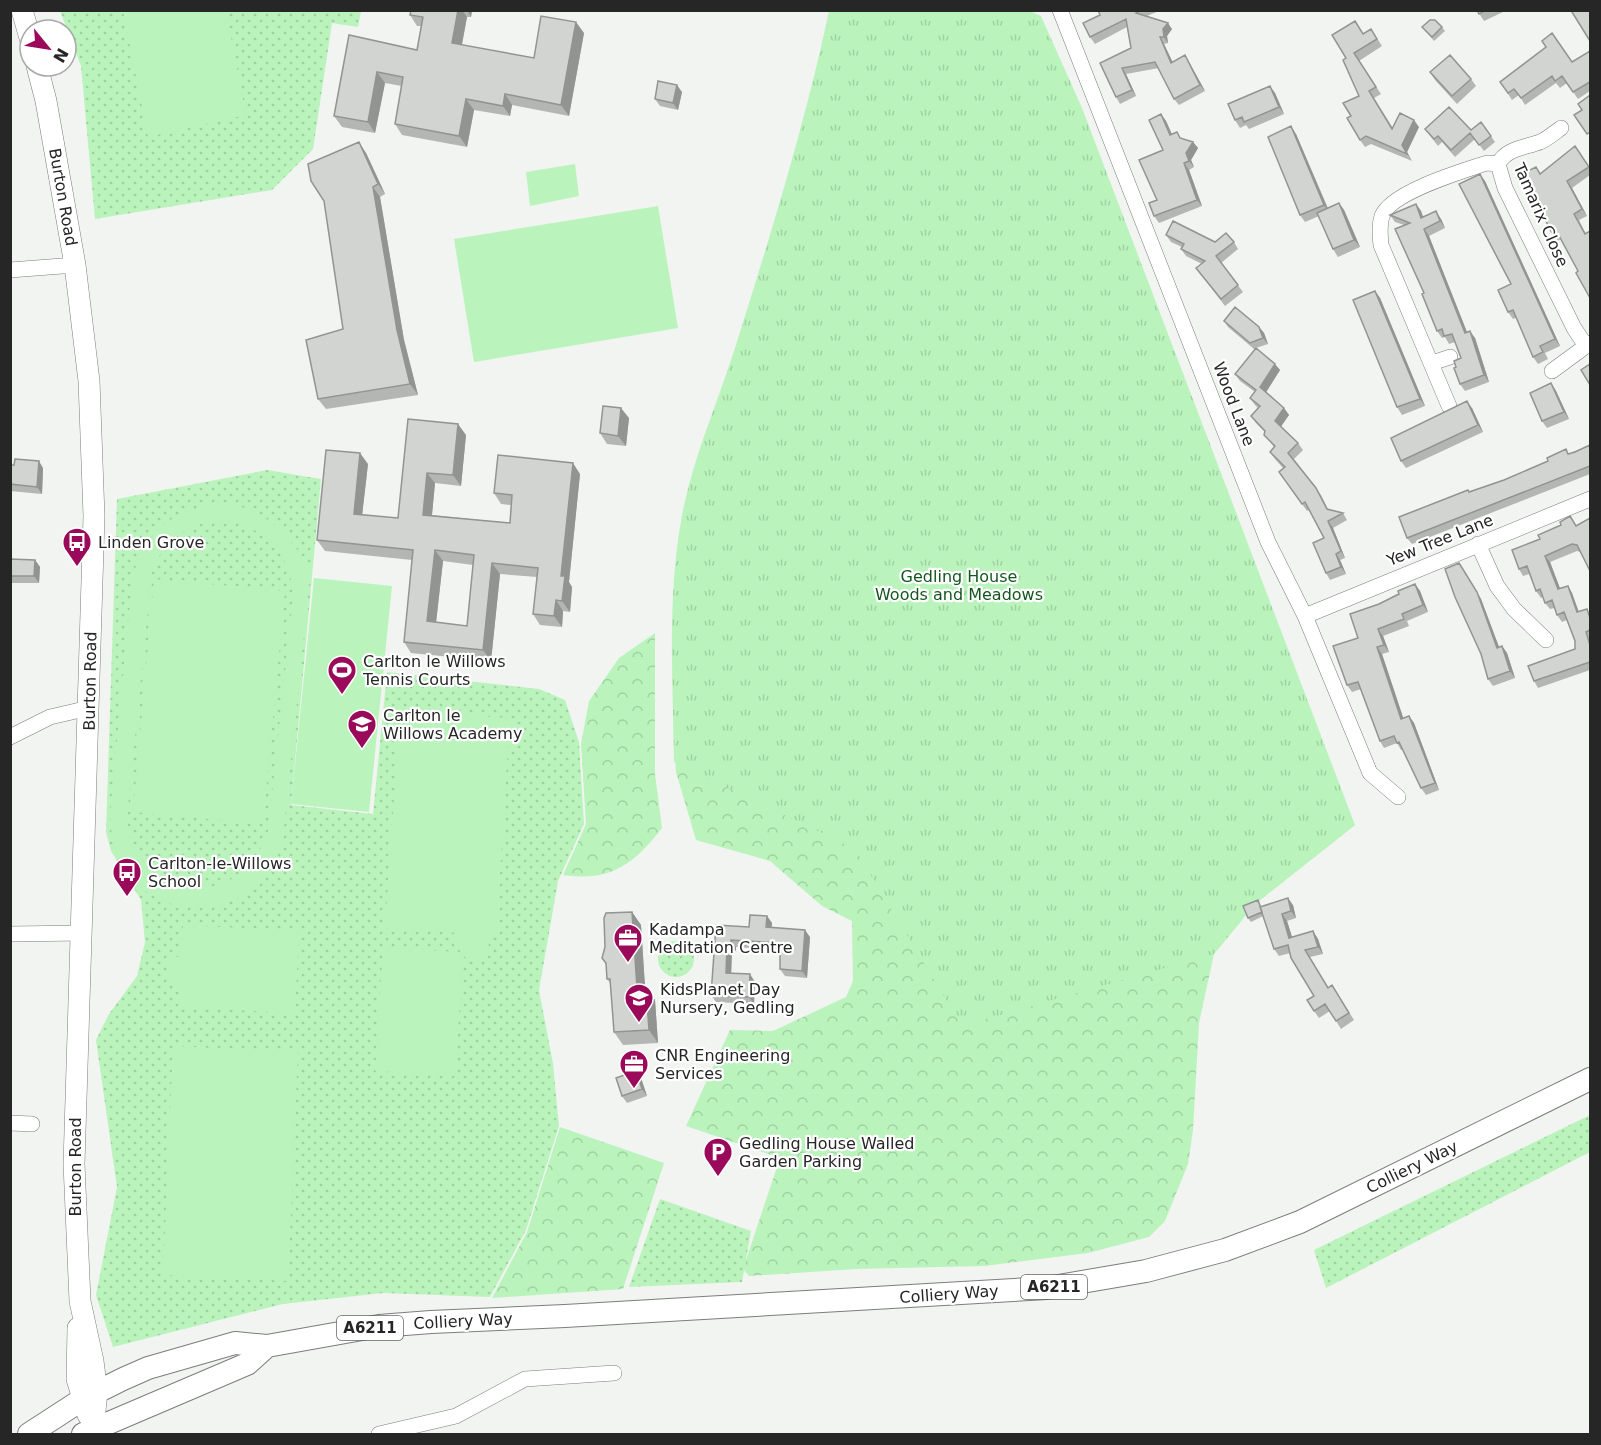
<svg xmlns="http://www.w3.org/2000/svg" width="1601" height="1445" font-family="'DejaVu Sans',sans-serif">
  <style>
    .grass { fill: url(#grass-dots) }
    .forest { fill: url(#forest-crowns) }
    .park { fill: url(#park-tufts) }
    .pitch { fill: #baf4bc; fill-rule: evenodd }
    .lines { fill: none; stroke-linecap: round; stroke-linejoin: round }
    .street-casing { stroke: #7b7e7b; stroke-width: 16 }
    .secondary-casing { stroke: #7b7e7b; stroke-width: 22 }
    .primary-casing { stroke: #7b7e7b; stroke-width: 24 }
    .street { stroke: #fff; stroke-width: 15 }
    .secondary { stroke: #fff; stroke-width: 21 }
    .primary { stroke: #fff; stroke-width: 22 }
    .wall { fill: #b4b6b4; fill-rule: evenodd }
    .shaded-wall { fill: #929492 }
    .building { fill: #d1d4d1; stroke: #929492; stroke-width: 1.5; fill-rule: evenodd }
    .labels { text-anchor: middle; dominant-baseline: central; stroke-width: 4.5; stroke-linejoin: round; paint-order: stroke }
    .shield { fill: #fff; stroke: #666766; stroke-width: 1.5 }
    .shield-label { font-size: 15px; font-weight: bold; fill: #252625 }
    .street-label { font-size: 16px; fill: #252625; stroke: #fff }
    .poi-label { font-size: 16px; fill: #252625; stroke: #fff; text-anchor: start }
    .park-label { font-size: 16px; fill: #13561e; stroke: #fff }
  </style>
  <defs>
    <pattern id="grass-dots" width="8" height="8" patternUnits="userSpaceOnUse" patternTransform="scale(1.5)"><rect width="8" height="8" fill="#baf4bc"/><path d="M2 2h.1M6 6h.1" fill="none" stroke="#a0d1a1" stroke-width="1.8" stroke-linecap="round"/></pattern>
    <pattern id="forest-crowns" width="20" height="18" patternUnits="userSpaceOnUse" patternTransform="scale(1.5)"><rect width="20" height="18" fill="#baf4bc"/><path d="M2 6a3 3 0 1 1 6 0M12 15a3 3 0 1 1 6 0" fill="none" stroke="#a0d1a1"/></pattern>
    <pattern id="park-tufts" width="24" height="20" patternUnits="userSpaceOnUse" patternTransform="scale(1.5)"><rect width="24" height="20" fill="#baf4bc"/><path d="M3 7l-1-3M5 7V3M7 7l1-3M15 17l-1-3M17 17v-4M19 17l1-3" fill="none" stroke="#a0d1a1"/></pattern>
  </defs>
  <rect width="100%" height="100%" fill="#f1f4f1"/>
  <path class="grass" d="M60,11H361L358,27L332,23L313,149L272,190L95,219L81,66Z
    M267,470L321,479L291,805L373,814L387,672L539,689L565,700L579,742L584,824L558,881L539,990L553,1064L559,1126L526,1230L490,1297L383,1293L283,1304L113,1347L96,1295L117,1187L96,1040L109,1014L137,976L145,942L141,900L111,851L106,832L117,499Z
    M658 959a18 18 0 1 1 36 0a18 18 0 1 1-36 0Z
    M1590,1115V1152L1326,1288L1314,1250Z
    M660,1199L751,1231L742,1282L629,1287Z"/>
  <path class="forest" d="M655,633V774L662,828C634,864 611,882 563,875L586,824L581,744L589,701L619,658Z
    M673,722L713,737L1355,825L1255,904L1214,954L1199,1023L1193,1130L1188,1164L1165,1221L1149,1237L1088,1253L984,1266L856,1269L749,1276L743,1269L780,1158L686,1126L730,1030L773,1031L846,997L853,981L852,921L822,906L770,861L696,840L676,772Z
    M560,1127L664,1163L623,1289L492,1298L527,1232Z"/>
  <path class="park" d="M1028,10L1041,16L1082,108L1355,825L1255,904L1214,954L962,1026L855,849L674,762C673,682 667,601 681,521C691,462 717,405 735,348C770,237 805,124 829,11Z"/>
  <path class="pitch" d="M123,11H226L246,115L148,137Z
    M575,164L579,196L530,206L526,172Z
    M658,206L678,328L474,362L454,239Z
    M230,504C270,512 287,536 311,567L282,847C241,944 111,919 110,814L132,581C142,531 179,503 230,504ZM215,521C261,521 292,552 293,597L268,831C243,914 133,904 127,817L152,569C165,541 185,525 215,521Z
    M314,578L392,586L369,812L291,804Z
    M154,579L285,591L263,824L133,812Z
    M400,711L510,718L496,936L482,935L489,942L487,962L469,961L463,955L455,1076L375,1071L383,948L461,952L451,941L458,933L385,928Z
    M183,925L299,931L295,1013L178,1007L179,988L168,976V956L181,957Z
    M173,1046L298,1052L288,1281L163,1275Z"/>
  <g class="lines">
    <g class="street-casing">
      <path id="street" d="M1060,10L1268,542L1305,616L1370,773L1398,797
        M1561,128C1554,133 1547,139 1540,142C1524,148 1507,148 1498,164L1505,188L1574,328L1586,346L1590,343
        M10,270L75,265
        M1432,363L1450,357
        M1552,371L1586,346
        M1449,406L1381,245C1380,235 1379,226 1382,216C1391,192 1463,171 1487,163L1498,164
        M1478,544L1497,586L1514,609L1546,640
        M1305,616L1590,499
        M10,737L50,717L89,708
        M10,934L82,933
        M10,1123L32,1124
        M379,1434L456,1416L525,1379L614,1373"/>
    </g>
    <g class="secondary-casing">
      <path id="secondary" d="M22,10L30,38
        M37,66L46,101L75,265L89,381L94,516L74,1164L80,1301L93,1361L97,1392L93,1429
        M78,1328L77,1379L88,1415"/>
    </g>
    <g class="primary-casing">
      <path id="primary" d="M29,1434L83,1399L123,1379L148,1368L235,1343L267,1346L379,1326L431,1322L565,1316L1047,1288L1146,1271L1225,1250L1300,1222L1590,1079
        M83,1434L247,1364L267,1346"/>
    </g>
    <use href="#street" class="street"/>
    <use href="#secondary" class="secondary"/>
    <use href="#primary" class="primary"/>
  </g>
  <path class="wall" d="M411,10H472L471,17H467L462,45L534,58L584,33L569,116L512,105L510,116L474,110L467,147L402,135L395,124L402,86L385,83L375,133L342,127L334,116L349,35L417,50L421,26H417L410,15Z
    M1098,10H1158L1159,11L1147,16L1172,29L1167,36L1168,43L1164,44L1172,62H1189L1205,91L1179,105L1174,99L1159,68L1126,74L1136,96L1120,104L1116,97L1100,63L1131,48L1127,27L1095,44L1090,37L1100,15Z
    M1477,10H1502L1503,12L1484,21Z
    M1422,27H1442L1445,31L1434,41Z
    M1371,29L1382,46L1359,61L1381,94L1374,98L1393,128L1419,127L1407,152L1412,161L1371,144L1365,147L1360,140L1351,116L1359,96L1346,58L1363,34Z
    M1590,51V91L1578,99L1567,83L1560,88L1556,83L1525,105L1519,95L1512,100L1500,82L1572,62Z
    M1430,72L1471,79L1476,86L1457,104L1435,80Z
    M682,92L678,110L660,106L655,99Z
    M1275,93L1284,114L1249,129L1246,125L1240,128L1235,120Z
    M1161,114L1166,121L1172,134L1181,139L1193,142L1198,148L1191,160L1194,167L1189,170L1202,206L1159,223L1154,216L1163,150Z
    M1481,122L1495,142L1484,151L1475,139L1455,157L1442,142L1438,146L1425,129L1471,130Z
    M1296,134L1328,208L1339,203L1344,210L1360,247L1338,257L1333,249L1319,216L1305,222L1300,215Z
    M1575,146L1590,168V175L1572,188L1587,216L1579,220L1586,234L1590,231V298L1576,273L1578,271L1561,239L1557,241L1553,235L1536,167L1541,174Z
    M366,153L385,194L380,197L404,340L418,395L326,409L318,399L343,329Z
    M1485,181L1560,346L1545,353L1548,359L1538,364L1533,357L1516,318L1513,319L1508,312L1511,284Z
    M1416,204L1421,211L1423,217L1441,219L1445,228L1429,236L1467,332L1475,338L1489,382L1465,391L1460,384L1456,367L1461,358L1455,342L1449,344L1445,337L1442,338L1437,331L1404,225L1395,222L1390,215Z
    M1166,235L1215,242H1234L1238,249L1221,263L1243,292L1225,306L1196,268L1202,264L1186,256L1181,249L1182,247L1171,242Z
    M1375,291L1380,298L1425,406L1402,415L1397,407Z
    M1224,321L1259,327L1264,333L1268,344L1256,348L1280,370L1266,392L1284,408L1289,415L1281,426L1298,443L1303,450L1294,459L1321,495L1328,509L1343,513L1347,520L1333,528L1345,558L1340,560L1346,574L1330,580L1326,573L1324,538L1309,510L1307,511L1279,472L1283,468L1275,459L1270,452L1274,447L1264,435L1265,432L1256,423L1251,416L1258,408L1255,405L1250,398L1255,392L1240,381L1235,374L1256,349H1254L1228,327Z
    M1551,383L1556,391L1569,419L1547,428L1542,421Z
    M1472,408L1483,432L1406,468L1401,461Z
    M629,418L626,446L607,444L600,433Z
    M408,419L466,435L461,486L435,483L432,515L510,523L511,505L501,504L494,493L580,474L569,582L572,587L570,612L563,611L562,627L540,625L533,614L537,577L500,574L491,661L411,653L404,642L412,560L325,551L317,540L368,464L362,515L398,518ZM443,561L473,565L467,626L436,622Z
    M1590,445V474L1412,544L1407,538L1468,490L1470,492L1504,480Z
    M10,465L43,468L42,494L10,491Z
    M1570,516L1580,552L1577,551L1550,562L1560,589L1568,586L1572,593L1579,612L1590,614V670L1538,688L1534,681L1575,649V641L1567,620L1562,622L1557,615L1555,608L1550,609L1545,603L1543,597L1541,598L1536,591L1529,574L1523,576L1519,569L1540,539L1561,525Z
    M10,559L35,560L40,567L39,583H10Z
    M1464,570L1481,599L1499,647L1502,646L1507,653L1515,678L1493,686L1488,679Z
    M1415,584L1420,591L1428,612L1407,621L1409,626L1383,636L1389,652L1382,654L1403,718L1409,716L1414,723L1439,790L1426,795L1421,788L1403,750H1401L1397,743L1384,748L1380,741L1361,689L1352,692L1347,685L1358,638L1379,604Z
    M1258,900L1261,906L1293,905L1296,918L1287,921L1292,938L1313,931L1318,939L1323,954L1310,957L1328,987L1332,985L1354,1020L1341,1029L1330,1011L1319,1018L1314,1011V996L1290,953L1279,956L1274,949L1263,916L1251,922L1248,918Z
    M632,912L641,925L645,988H646L655,1000L658,1043L623,1045L614,1032L611,984L607,979L606,965L602,958Z
    M767,916L772,923L771,928L810,937L807,978L785,976L780,969V950L736,947V951L732,950L731,973L755,982L754,1004L716,1002L711,995L716,925L749,927Z
    M641,1078L647,1096L627,1103L622,1096Z"/>
  <path class="shaded-wall" d="M458,10H462L467,17L460,54L452,43Z
    M467,10H472L471,17Z
    M576,22L584,33L569,116L561,105Z
    M1168,23L1172,29L1167,36L1168,43L1164,37L1163,29Z
    M1160,37L1164,44L1176,69L1171,63Z
    M1185,55L1189,62L1205,91L1200,85Z
    M1122,68L1126,74L1136,96L1132,90Z
    M377,72L385,83L375,133L368,122Z
    M677,85L682,92L678,110L673,103Z
    M1270,86L1275,93L1284,114L1279,107Z
    M505,94L512,105L510,116L503,106Z
    M466,99L474,110L467,147L459,136Z
    M1161,114L1166,121L1175,142L1170,135Z
    M1414,120L1419,127L1407,152L1412,161L1402,145Z
    M1291,126L1296,134L1329,212L1324,205Z
    M359,142L366,153L385,194L378,184Z
    M1193,142L1198,148L1191,160L1194,167L1189,161L1186,153Z
    M1184,163L1189,170L1202,206L1197,200Z
    M1480,174L1485,181L1560,346L1555,339Z
    M1567,181L1572,188L1587,216L1582,209Z
    M373,187L380,197L404,340L418,395L410,384L397,330Z
    M1339,203L1344,210L1360,247L1354,240Z
    M1416,204L1421,211L1426,225L1421,218Z
    M1436,211L1441,219L1445,228L1440,221Z
    M1424,229L1429,236L1470,340L1465,333Z
    M1375,291L1380,298L1425,406L1420,399Z
    M1259,327L1264,333L1268,344L1263,338Z
    M1470,331L1475,338L1489,382L1484,375Z
    M1275,364L1280,370L1265,394L1260,387Z
    M1551,383L1556,391L1569,419L1564,412Z
    M1467,401L1472,408L1483,432L1478,425Z
    M621,408L629,418L626,446L618,436Z
    M1284,408L1289,415L1280,428L1275,421Z
    M458,424L466,435L461,486L453,475Z
    M360,453L368,464L361,525L354,514Z
    M39,461L43,468L42,494L37,487Z
    M573,463L580,474L569,582L572,587L570,612L562,601L561,576Z
    M427,473L435,483L431,525L423,515Z
    M1328,521L1333,528L1345,558L1341,551Z
    M435,550L443,561L435,632L427,621Z
    M1336,554L1340,560L1346,574L1341,567Z
    M1545,556L1550,562L1563,596L1558,589Z
    M35,560L40,567L39,583L34,576Z
    M492,563L500,574L491,661L483,650Z
    M1459,563L1481,599L1502,655L1497,648Z
    M1415,584L1420,591L1428,612L1423,605Z
    M1568,586L1572,593L1581,619L1577,612Z
    M556,600L563,611L562,627L554,616Z
    M1378,629L1383,636L1389,652L1384,645Z
    M1502,646L1507,653L1515,678L1510,671Z
    M1377,647L1382,654L1406,726L1401,719Z
    M1409,716L1414,723L1439,790L1435,783Z
    M1288,898L1293,905L1296,918L1291,911Z
    M632,912L641,925L646,1001L637,988Z
    M1282,914L1287,921L1295,946L1289,938Z
    M767,916L772,923L771,934L766,927Z
    M805,930L810,937L807,978L802,971Z
    M1313,931L1318,939L1323,954L1318,947Z
    M731,940L736,947V951L731,944Z
    M727,943L732,950L731,980L726,973Z
    M750,974L755,982L754,1004L749,997Z
    M646,988L655,1000L658,1043L649,1030Z
    M636,1071L641,1078L647,1096L642,1089Z"/>
  <path class="building" d="M411,10H458L452,43L534,58L541,16L576,22L561,105L505,94L503,106L466,99L459,136L395,124L403,77L377,72L368,122L334,116L349,35L417,50L423,17L410,15Z
    M1098,10H1141L1136,13L1168,23L1163,29L1164,37H1160L1171,63L1185,55L1200,85L1174,99L1155,62L1122,68L1132,90L1116,97L1100,63L1131,48L1126,19L1090,37L1083,23L1100,15Z
    M1477,10H1486L1479,14Z
    M1574,10H1590V41L1572,12Z
    M1430,20H1435L1442,27L1432,37L1422,27Z
    M1355,21L1363,34L1371,29L1377,39L1354,53L1376,87L1369,91L1392,129L1400,113L1414,120L1402,145L1407,154L1366,136L1360,140L1347,118L1351,116L1343,103L1359,96L1343,60L1346,58L1332,35Z
    M1552,33L1572,62L1590,51V82L1573,92L1562,76L1555,81L1552,76L1521,98L1514,89L1508,93L1500,82L1546,47L1542,41Z
    M1450,55L1471,79L1452,96L1430,72Z
    M658,81L677,85L673,103L655,99Z
    M1270,86L1279,107L1244,122L1242,117L1235,120L1228,104Z
    M1589,96L1590,98V132L1587,134L1574,115L1582,110L1578,104Z
    M1449,107L1471,130L1481,122L1491,136L1479,145L1470,133L1451,150L1438,136L1434,139L1425,129Z
    M1161,114L1170,135L1177,132L1180,138L1193,142L1186,153L1189,161L1184,163L1197,200L1154,216L1149,203L1157,200L1139,160L1163,150L1149,120Z
    M1291,126L1324,205L1300,215L1268,137Z
    M359,142L378,184L373,187L397,330L410,384L318,399L306,340L343,329L324,201L311,181L308,164Z
    M1575,146L1589,167L1567,181L1582,209L1574,214L1585,234L1590,231V298L1576,273L1578,271L1557,232L1553,235L1522,174L1536,167L1540,174Z
    M1480,174L1555,339L1540,346L1543,352L1533,357L1513,310L1508,312L1498,290L1511,284L1459,184Z
    M1339,203L1354,240L1333,249L1317,213Z
    M1416,204L1421,218L1436,211L1440,221L1424,229L1465,333L1470,331L1484,375L1460,384L1454,368L1456,367L1454,361L1461,358L1452,334L1444,336L1442,329L1437,331L1422,294L1424,293L1395,229L1410,223L1390,215Z
    M1173,221L1215,242L1226,233L1234,242L1216,256L1238,285L1221,299L1196,268L1205,261L1181,249L1184,244L1166,235Z
    M1375,291L1420,399L1397,407L1353,300Z
    M1235,307L1259,327L1263,338L1250,343L1224,321Z
    M1256,348L1275,364L1260,387L1284,408L1275,421L1298,443L1288,453L1316,488L1327,509L1343,513L1328,521L1341,551L1336,554L1341,567L1326,573L1313,543L1324,538L1305,502L1302,504L1279,472L1285,467L1270,452L1275,446L1264,435L1265,431L1251,416L1260,406L1250,398L1256,390L1235,374Z
    M1590,364V385L1581,370Z
    M1551,383L1564,412L1542,421L1530,393Z
    M1467,401L1478,425L1401,461L1391,438Z
    M603,406L621,408L618,436L600,433Z
    M408,419L458,424L453,475L427,473L423,515L510,523L512,495L494,493L498,455L573,463L561,576H565L562,601L556,600L554,616L533,614L538,568L492,563L483,650L404,642L413,550L317,540L326,450L360,453L354,514L398,518ZM435,550L474,555L467,626L427,621Z
    M1590,445V466L1407,538L1399,517L1468,490L1469,492L1504,480L1548,461L1547,458L1566,449L1568,454L1575,452Z
    M15,459L39,461L37,487L10,484V465H14Z
    M1570,516L1576,526L1590,518V571L1577,545L1572,544L1545,556L1558,589L1568,586L1577,612L1587,609L1590,618V630L1586,632L1590,645V662L1534,681L1528,666L1575,649V641L1564,612L1557,615L1552,600L1545,603L1540,589L1536,591L1527,566L1519,569L1512,550L1540,539L1538,535L1561,525L1560,522Z
    M10,559L35,560L34,576H10Z
    M1459,563L1477,592L1497,648L1502,646L1510,671L1488,679L1481,654L1455,597L1445,569Z
    M1415,584L1423,605L1402,614L1404,619L1378,629L1384,645L1377,647L1401,719L1409,716L1435,783L1421,788L1399,742L1397,743L1394,736L1380,741L1358,682L1347,685L1333,646L1358,638L1350,614L1379,604L1399,594L1398,591Z
    M1288,898L1291,911L1282,914L1289,938L1313,931L1318,947L1305,950L1328,988L1332,985L1349,1013L1336,1021L1325,1004L1314,1011L1307,1000L1314,996L1291,958L1288,945L1274,949L1260,907Z
    M1258,900L1262,912L1248,918L1243,906Z
    M632,912L637,988H646L649,1030L614,1032L610,979H607L606,963L602,958L605,947L604,918L606,913Z
    M750,915L767,916L766,927L805,930L802,971L780,969V943L731,940V944L727,943L726,973L750,974L749,997L711,995L716,925L749,927Z
    M636,1071L642,1089L622,1096L616,1078Z"/>
  <defs>
    <g id="bus-pin" transform="scale(1.5)"><path d="M0 17L-7.5 6A9.5 9.5 0 1 1 7.5 6Z" fill="#9b0a5a" stroke="#fff"/><path d="M-5-6H5V4H4V6H2V4H-2V6H-4V4H-5ZM-3.5-4V0h7V-4ZM-3.5 1.2v1.5H-2V1.2ZM2 1.2v1.5H3.5V1.2Z" fill="#fff"/></g>
    <g id="stadium-pin" transform="scale(1.5)"><path d="M0 17L-7.5 6A9.5 9.5 0 1 1 7.5 6Z" fill="#9b0a5a" stroke="#fff"/><path d="M0-5a6.5 5 0 1 0 0 10a6.5 5 0 1 0 0-10ZM-3.5-1.8h7v3.6h-7Z" fill="#fff"/></g>
    <g id="school-pin" transform="scale(1.5)"><path d="M0 17L-7.5 6A9.5 9.5 0 1 1 7.5 6Z" fill="#9b0a5a" stroke="#fff"/><path d="M0-5L7-2L0 1L-7-2ZM-4 1L0 2.5L4 1V4Q0 6-4 4Z" fill="#fff"/></g>
    <g id="office-pin" transform="scale(1.5)"><path d="M0 17L-7.5 6A9.5 9.5 0 1 1 7.5 6Z" fill="#9b0a5a" stroke="#fff"/><path d="M-6-3h4V-5.5h4V-3h4V5H-6ZM-1-4.5V-3h2v-1.5ZM-6 0V1H6V0Z" fill="#fff"/></g>
    <g id="parking-pin" transform="scale(1.5)"><path d="M0 17L-7.5 6A9.5 9.5 0 1 1 7.5 6Z" fill="#9b0a5a" stroke="#fff"/><path d="M-3.5-5.5H1a3.5 3.5 0 0 1 0 7H-1V5.5H-3.5ZM-1-3.4V-.6H.8a1.4 1.4 0 0 0 0-2.8Z" fill="#fff"/></g>
  </defs>
  <g fill-rule="evenodd">
    <use href="#bus-pin" x="77" y="542"/>
    <use href="#stadium-pin" x="342" y="670"/>
    <use href="#school-pin" x="362" y="724"/>
    <use href="#bus-pin" x="127" y="872"/>
    <use href="#office-pin" x="628" y="938"/>
    <use href="#school-pin" x="639" y="998"/>
    <use href="#office-pin" x="634" y="1064"/>
    <use href="#parking-pin" x="718" y="1152"/>
  </g>
  <g class="labels">
    <g class="shield">
      <rect x="1021" y="1275" width="66" height="24" rx="4.5"/>
      <rect x="337" y="1316" width="66" height="24" rx="4.5"/>
    </g>
    <g class="shield-label">
      <text x="1054" y="1287">A6211</text>
      <text x="370" y="1328">A6211</text>
    </g>
    <g class="street-label">
      <text transform="translate(63 197) rotate(80)">Burton Road</text>
      <text transform="translate(1541 215) rotate(66)">Tamarix Close</text>
      <text transform="translate(1234 404) rotate(69)">Wood Lane</text>
      <text transform="translate(1440 540) rotate(-22)">Yew Tree Lane</text>
      <text transform="translate(90 681) rotate(-89)">Burton Road</text>
      <text transform="translate(75 1167) rotate(-90)">Burton Road</text>
      <text transform="translate(1412 1167) rotate(-26)">Colliery Way</text>
      <text transform="translate(949 1294) rotate(-4)">Colliery Way</text>
      <text transform="translate(463 1321) rotate(-3)">Colliery Way</text>
    </g>
    <g class="poi-label">
      <text x="98" y="542">Linden Grove</text>
      <text x="363" y="661">Carlton le Willows<tspan x="363" dy="18">Tennis Courts</tspan></text>
      <text x="383" y="715">Carlton le<tspan x="383" dy="18">Willows Academy</tspan></text>
      <text x="148" y="863">Carlton-le-Willows<tspan x="148" dy="18">School</tspan></text>
      <text x="649" y="929">Kadampa<tspan x="649" dy="18">Meditation Centre</tspan></text>
      <text x="660" y="989">KidsPlanet Day<tspan x="660" dy="18">Nursery, Gedling</tspan></text>
      <text x="655" y="1055">CNR Engineering<tspan x="655" dy="18">Services</tspan></text>
      <text x="739" y="1143">Gedling House Walled<tspan x="739" dy="18">Garden Parking</tspan></text>
    </g>
    <g class="park-label">
      <text x="959" y="576">Gedling House<tspan x="959" dy="18">Woods and Meadows</tspan></text>
    </g>
  </g>
  <rect width="1601" height="1445" fill="none" stroke="#252625" stroke-width="24"/>
  <g transform="translate(48 48) rotate(120)"><circle r="28" fill="#ffffff" stroke="#a8a8a8" stroke-width="1.5"/>
  <path d="M0-4.5L10 22L0 15L-10 22Z" fill="#9b0a5a"/>
  <text y="-9" font-size="16" font-weight="bold" text-anchor="middle" fill="#252625">N</text>
  </g>
</svg>
